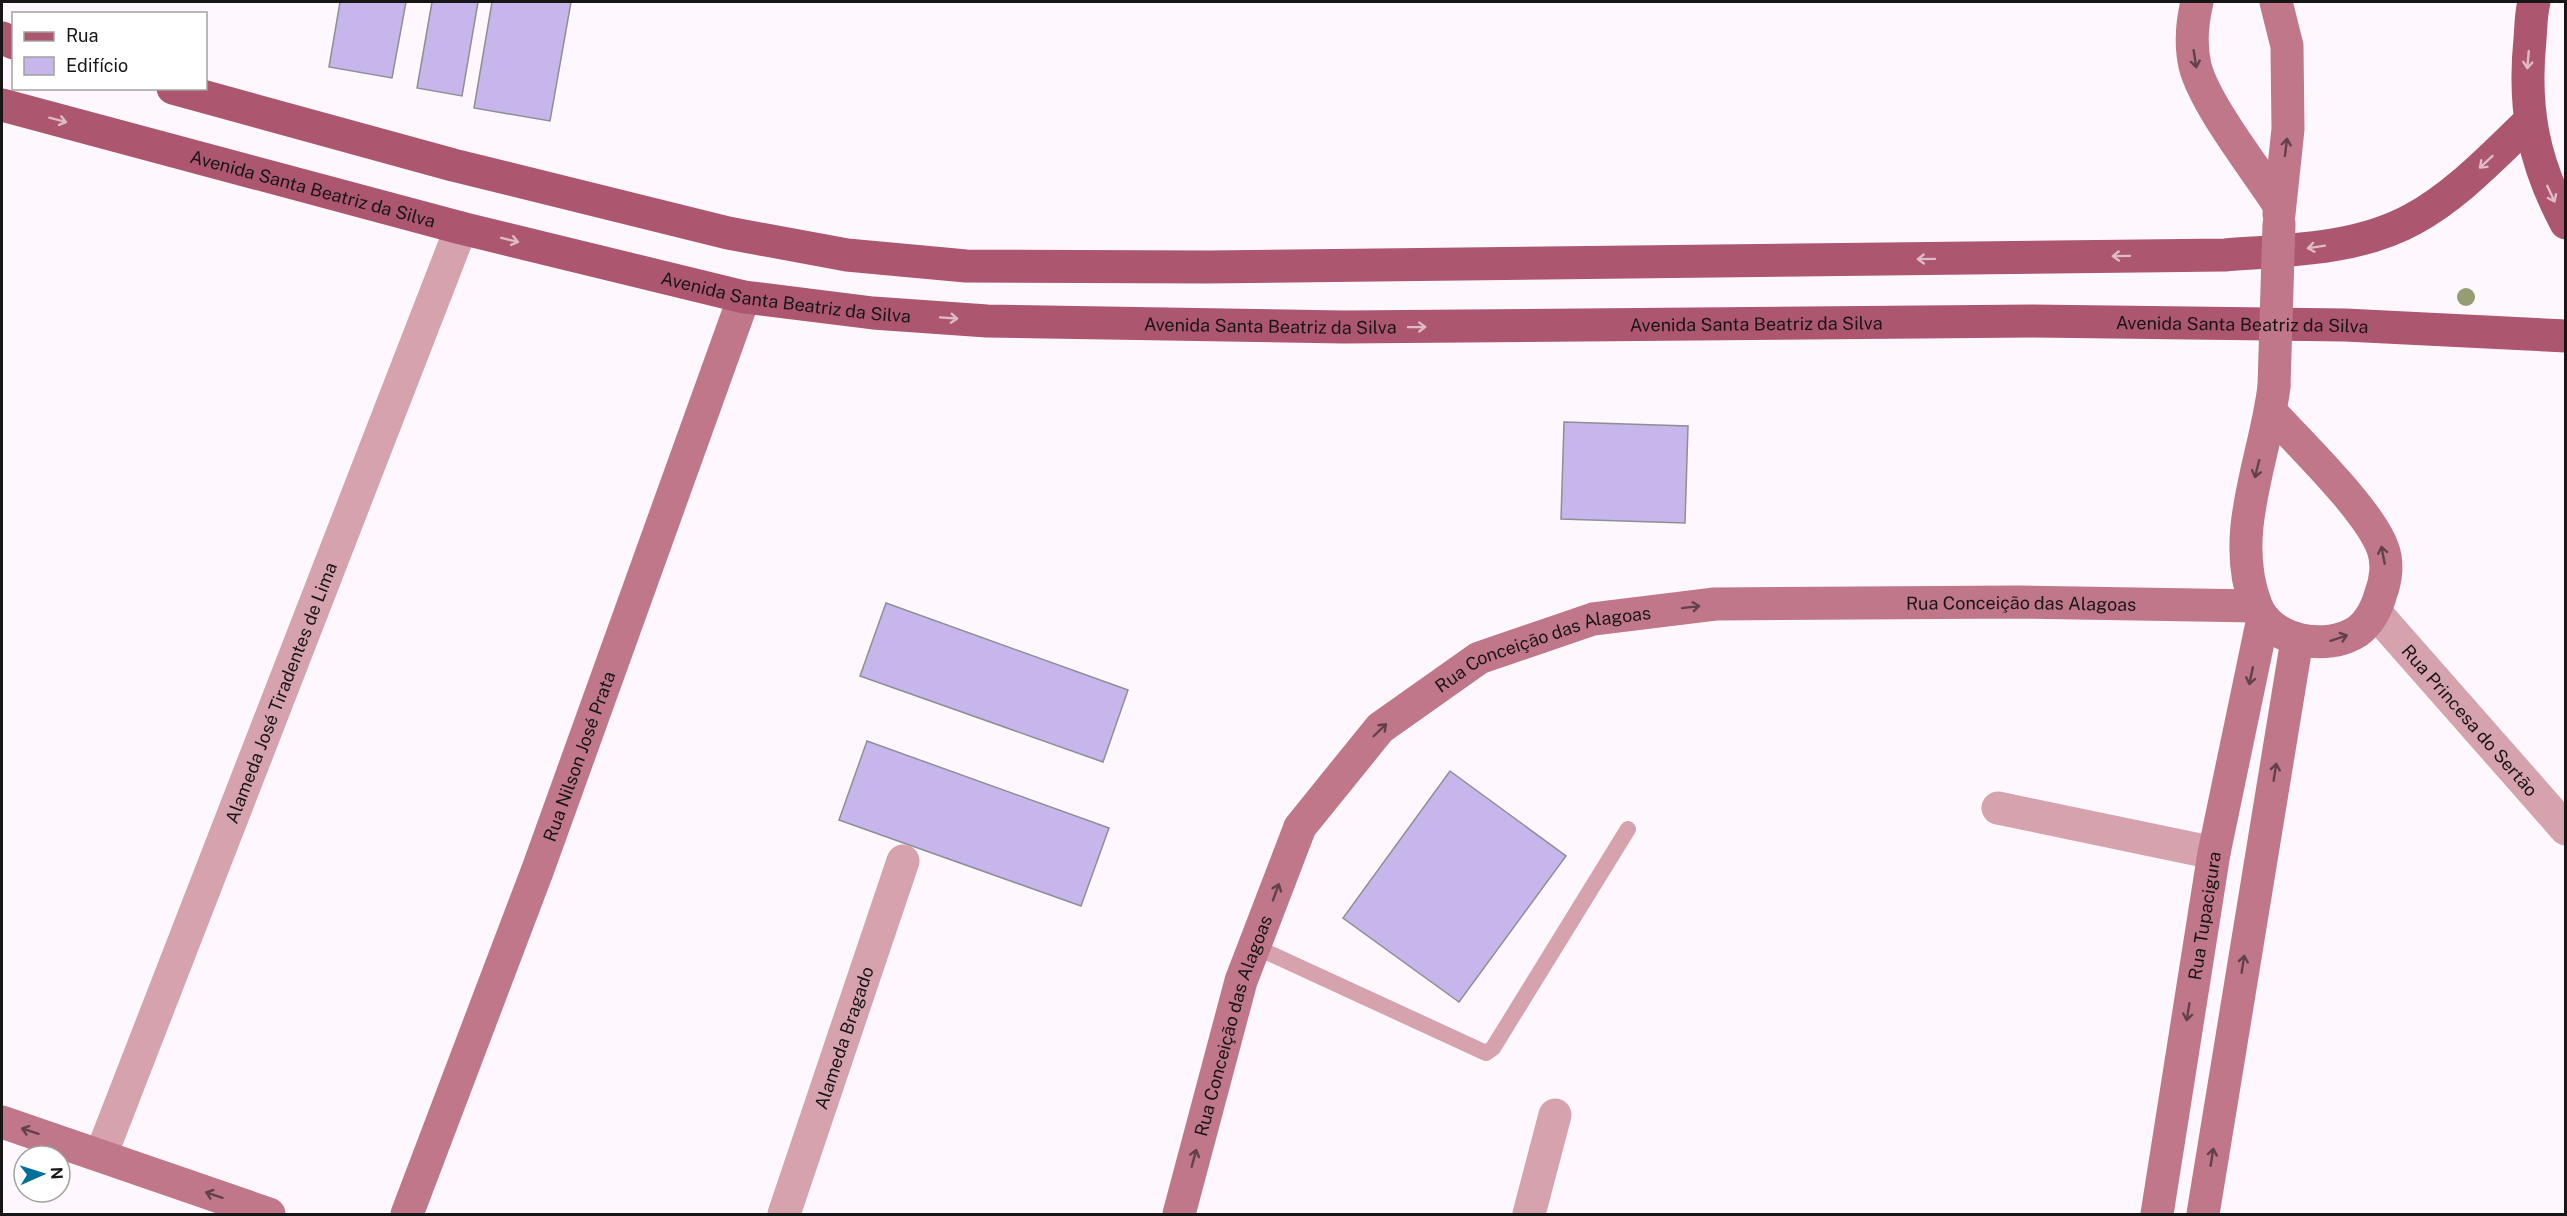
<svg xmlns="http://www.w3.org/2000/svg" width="2567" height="1216" font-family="'Public Sans',sans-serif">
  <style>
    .building { fill: #c6b6ec; stroke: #908e95; stroke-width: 1.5 }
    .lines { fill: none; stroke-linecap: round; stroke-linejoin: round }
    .lane { stroke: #d5a2ae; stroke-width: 16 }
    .street { stroke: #d5a2ae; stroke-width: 33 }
    .secondary { stroke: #bf7789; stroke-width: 33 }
    .primary { stroke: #ad566f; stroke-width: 33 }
    .secondary-bridge { stroke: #bf7789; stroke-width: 33 }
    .tree { fill: #949e72 }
    .oneway { stroke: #63414a }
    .oneway2 { stroke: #debbc5 }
    .labels { text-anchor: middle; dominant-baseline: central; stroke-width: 4.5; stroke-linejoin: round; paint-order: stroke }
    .street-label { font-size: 18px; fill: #181517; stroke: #fff }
  </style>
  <rect width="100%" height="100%" fill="#fef7fd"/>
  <path class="building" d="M340,2H406L392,78L329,67Z
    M432,2H478L462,96L417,88Z
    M492,2H571L550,121L474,108Z
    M1564,422L1688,426L1685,523L1561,519Z
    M886,603L1128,690L1103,762L860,676Z
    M867,741L1109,828L1081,906L839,820Z
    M1450,771L1566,856L1459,1002L1343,918Z"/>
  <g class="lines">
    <path class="lane" d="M1256,947L1486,1053L1493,1048L1628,829"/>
    <g class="street">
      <path id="s1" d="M2375,612L2566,829"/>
      <path d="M1998,808L2214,853"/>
      <path id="s2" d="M101,1155L461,228"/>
      <path id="s3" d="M784,1214L903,861"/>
      <path d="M1529,1214L1555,1115"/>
    </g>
    <g class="secondary">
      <path d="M2197,2C2192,23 2190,44 2195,66C2205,105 2256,169 2279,205"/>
      <path d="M2276,2L2287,46L2288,129L2279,214"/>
      <path d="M2271,412C2300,444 2370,511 2383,549C2388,563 2386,580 2381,593C2377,608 2371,621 2358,631C2327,652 2270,642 2256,605C2228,534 2266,457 2274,386"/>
      <path d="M2,1122L269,1214"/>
      <path id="s4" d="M407,1214L538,869L744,297"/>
      <path id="s5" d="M1179,1214L1241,981L1300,827L1380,728L1479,658L1593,619L1715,604L2018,602L2256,606"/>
      <path id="s6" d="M2157,1214L2214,853L2263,618"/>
      <path d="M2203,1214L2297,640"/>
    </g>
    <g class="primary">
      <path d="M2534,2C2531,13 2531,26 2530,39C2523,108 2533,161 2566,223"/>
      <path d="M2,38L14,43"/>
      <path d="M173,88L453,165L728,233L847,255L966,266L1208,267L2225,255C2288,250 2357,250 2413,219C2457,195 2493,156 2529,122"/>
      <path id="s7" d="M2,105L461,228L744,297L873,313L987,321L1344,327L2033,321L2345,325L2566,336"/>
    </g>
    <path class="secondary-bridge" d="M2274,386L2279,224"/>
  </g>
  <circle class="tree" cx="2466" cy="297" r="9"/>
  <defs><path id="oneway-shaft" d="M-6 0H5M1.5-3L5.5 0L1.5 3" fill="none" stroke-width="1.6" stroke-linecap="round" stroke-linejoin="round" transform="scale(1.5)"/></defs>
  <g class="oneway">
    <use href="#oneway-shaft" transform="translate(2195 59) rotate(81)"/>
    <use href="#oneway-shaft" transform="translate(2286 147) rotate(-83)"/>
    <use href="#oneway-shaft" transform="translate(2257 469) rotate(104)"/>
    <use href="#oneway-shaft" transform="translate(2383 555) rotate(-101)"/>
    <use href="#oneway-shaft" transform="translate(1691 607) rotate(-7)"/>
    <use href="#oneway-shaft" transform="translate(2339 638) rotate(-19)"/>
    <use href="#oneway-shaft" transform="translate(2251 676) rotate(102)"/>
    <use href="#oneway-shaft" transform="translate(1380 730) rotate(-44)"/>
    <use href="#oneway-shaft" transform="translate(2275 772) rotate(-81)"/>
    <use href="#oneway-shaft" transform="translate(1276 892) rotate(-70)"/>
    <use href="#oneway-shaft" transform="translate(2243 964) rotate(-81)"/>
    <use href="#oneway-shaft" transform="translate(2188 1012) rotate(99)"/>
    <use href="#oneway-shaft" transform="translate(30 1131) rotate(-162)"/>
    <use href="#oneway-shaft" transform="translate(2212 1157) rotate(-81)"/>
    <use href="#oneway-shaft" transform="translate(1194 1158) rotate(-75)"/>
    <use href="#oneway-shaft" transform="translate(214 1195) rotate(-161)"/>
  </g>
  <g class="oneway2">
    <use href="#oneway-shaft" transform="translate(2528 60) rotate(95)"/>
    <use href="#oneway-shaft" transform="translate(58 120) rotate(15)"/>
    <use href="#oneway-shaft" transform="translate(2486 162) rotate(137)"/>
    <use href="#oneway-shaft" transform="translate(2551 194) rotate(65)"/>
    <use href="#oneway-shaft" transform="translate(510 240) rotate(14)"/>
    <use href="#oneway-shaft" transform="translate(2316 247) rotate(171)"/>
    <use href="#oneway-shaft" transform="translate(2121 256) rotate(179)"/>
    <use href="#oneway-shaft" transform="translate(1926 259) rotate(179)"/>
    <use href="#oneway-shaft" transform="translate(949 318) rotate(4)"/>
    <use href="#oneway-shaft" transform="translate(1417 327) rotate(-1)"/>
  </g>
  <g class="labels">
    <g class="street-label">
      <text stroke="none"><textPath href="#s7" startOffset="322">Avenida Santa Beatriz da Silva</textPath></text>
      <text stroke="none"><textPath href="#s7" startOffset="808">Avenida Santa Beatriz da Silva</textPath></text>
      <text stroke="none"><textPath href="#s7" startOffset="1780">Avenida Santa Beatriz da Silva</textPath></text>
      <text stroke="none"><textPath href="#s7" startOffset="2266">Avenida Santa Beatriz da Silva</textPath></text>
      <text stroke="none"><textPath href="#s7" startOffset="1294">Avenida Santa Beatriz da Silva</textPath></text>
      <text stroke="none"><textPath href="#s5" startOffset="1204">Rua Conceição das Alagoas</textPath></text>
      <text stroke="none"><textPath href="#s5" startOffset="718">Rua Conceição das Alagoas</textPath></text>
      <text stroke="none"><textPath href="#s2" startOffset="496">Alameda José Tiradentes de Lima</textPath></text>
      <text stroke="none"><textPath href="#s1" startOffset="144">Rua Princesa do Sertão</textPath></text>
      <text stroke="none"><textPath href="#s4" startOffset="489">Rua Nilson José Prata</textPath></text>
      <text stroke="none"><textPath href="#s6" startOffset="302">Rua Tupacigura</textPath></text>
      <text stroke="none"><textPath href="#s5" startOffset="196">Rua Conceição das Alagoas</textPath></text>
      <text stroke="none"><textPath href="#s3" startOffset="186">Alameda Bragado</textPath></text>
    </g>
  </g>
  <rect width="2567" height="1216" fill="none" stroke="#181517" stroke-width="6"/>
  <rect x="12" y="12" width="195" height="78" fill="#ffffff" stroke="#a3a1a2" stroke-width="1.5"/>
  <rect x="24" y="32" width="30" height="9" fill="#ad566f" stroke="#a3a1a2" stroke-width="1.5"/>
  <text x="66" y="42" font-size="18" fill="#181517">Rua</text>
  <rect x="24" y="57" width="30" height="18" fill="#c6b6ec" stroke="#a3a1a2" stroke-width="1.5"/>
  <text x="66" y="72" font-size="18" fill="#181517">Edifício</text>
  <g transform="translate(42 1174) rotate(87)"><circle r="28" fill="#ffffff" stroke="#a3a1a2" stroke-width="1.5"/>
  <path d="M0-4.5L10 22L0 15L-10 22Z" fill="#006e9a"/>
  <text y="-9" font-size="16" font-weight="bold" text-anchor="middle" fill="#181517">N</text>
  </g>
</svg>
